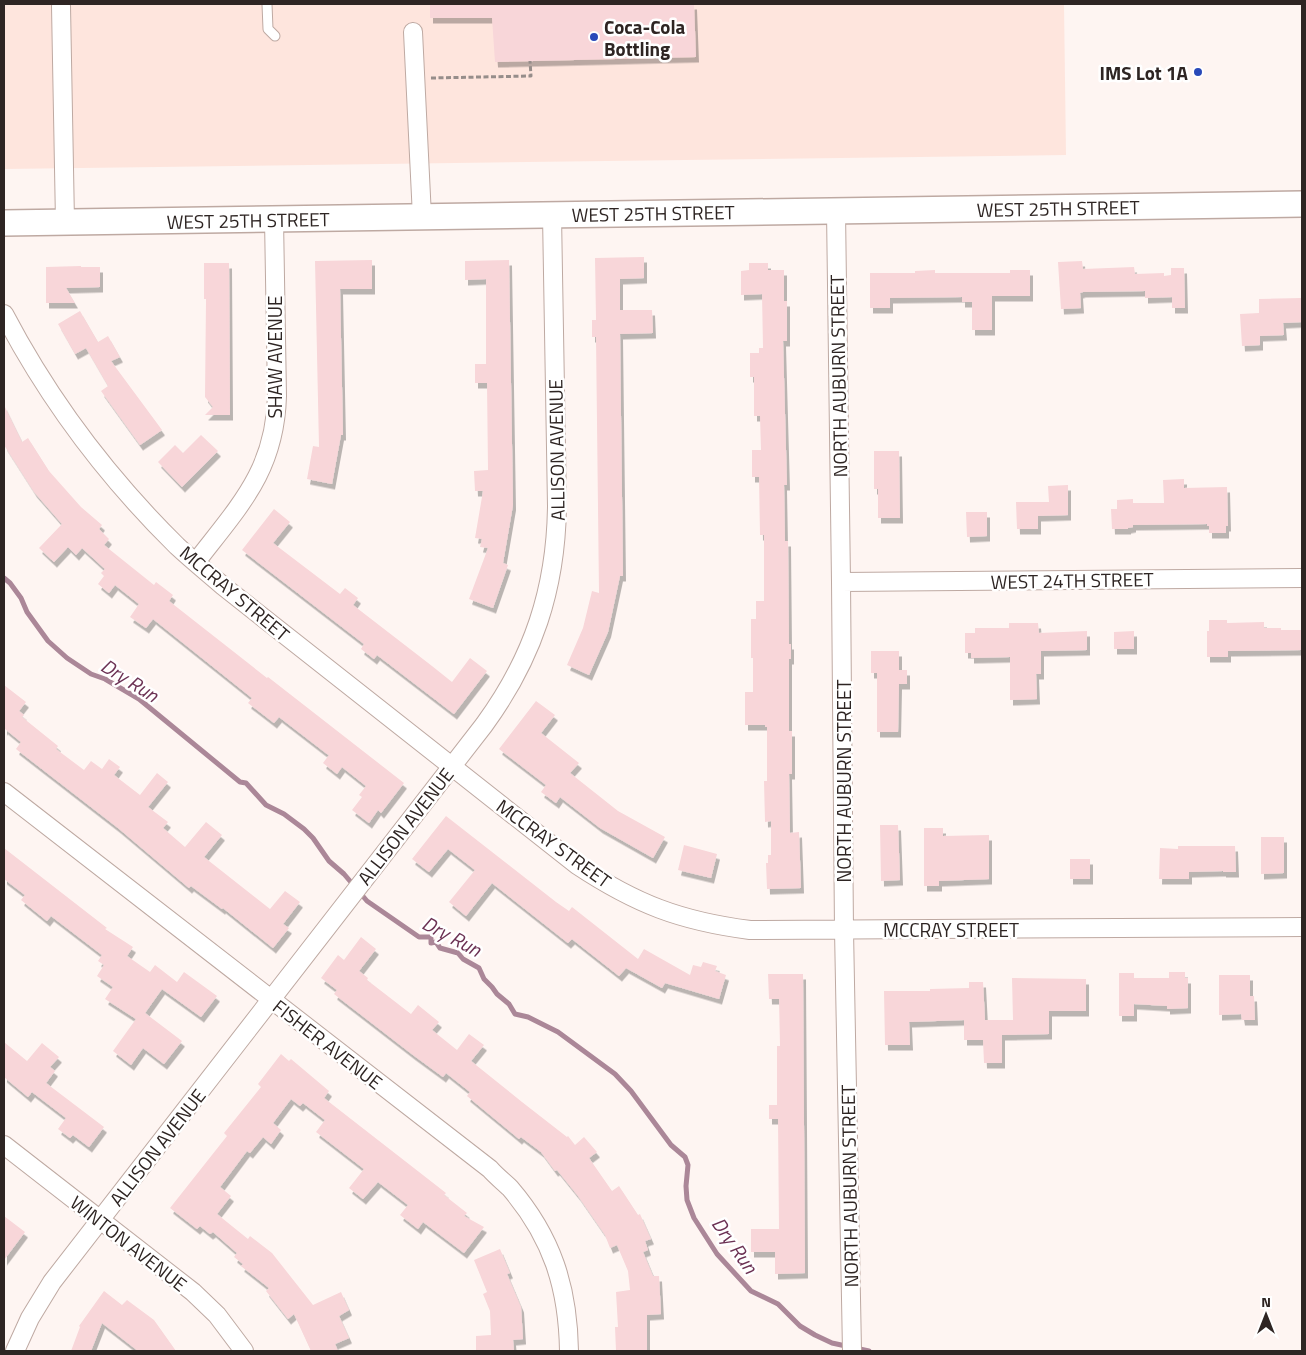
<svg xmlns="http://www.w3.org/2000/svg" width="1306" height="1355" font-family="'Titillium Web',sans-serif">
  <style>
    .built { fill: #fee5dd }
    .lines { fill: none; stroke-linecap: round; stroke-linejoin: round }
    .stream { stroke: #ab8798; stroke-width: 5 }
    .building { fill: #f8d6d9; filter: url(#shadow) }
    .lane-casing { stroke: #bea9a2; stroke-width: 11 }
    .street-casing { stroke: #bea9a2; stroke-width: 20 }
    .secondary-casing { stroke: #bea9a2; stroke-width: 28 }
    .path { stroke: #968d8a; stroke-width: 3; stroke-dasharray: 5 2.5; stroke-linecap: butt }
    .lane { stroke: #fff; stroke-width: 9 }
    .street { stroke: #fff; stroke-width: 18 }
    .secondary { stroke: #fff; stroke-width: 25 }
    .poi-dot { fill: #2949b9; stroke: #fff; stroke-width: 2 }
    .labels { text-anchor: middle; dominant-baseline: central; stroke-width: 5; stroke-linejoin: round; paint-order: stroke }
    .poi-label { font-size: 19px; font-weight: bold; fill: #2e2523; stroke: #fff; text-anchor: start }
    .street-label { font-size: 19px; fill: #2e2523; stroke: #fff }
    .water-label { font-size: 20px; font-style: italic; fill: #6c3254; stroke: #fff }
  </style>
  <defs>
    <filter id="shadow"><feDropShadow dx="3" dy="5.5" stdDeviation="0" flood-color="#0004"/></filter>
  </defs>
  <rect width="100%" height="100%" fill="#fef5f2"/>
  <path class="built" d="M4,4H1064L1066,155L4,169Z"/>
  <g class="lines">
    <path class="stream" d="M4,578L10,583L21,598L27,612L48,641L67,658L91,674L105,679L139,699L240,782L246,783L266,805L284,814L304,829L313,838L329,861L344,874L367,901L419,937H431V943L436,942L440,948L458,953L463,959L479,968L484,979L492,987L497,994L509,1004L515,1014L528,1017L558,1032L615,1074L631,1091L671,1145L685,1157L688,1165L686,1186L687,1200L694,1218L717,1254L751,1291L778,1304L800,1326L815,1335L832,1343L869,1351"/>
  </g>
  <path class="building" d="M430,4H694L696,57L495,62L492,18H430Z
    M644,257V278L620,279V310H652L653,333L620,334L623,576H620L608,632L589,675L567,665L583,628L592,591L599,593L596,337H592V320H596L595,258Z
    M372,260V289H340L343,435H341L332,484L307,479L313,446L319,447L315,261Z
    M509,260L513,505L503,563L508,565L493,608L469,599L488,548L480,547L482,539L475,538L483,491H475L474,471L488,470L487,383H475V364H486V279L465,280V261Z
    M1082,261L1083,269L1134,267L1135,274L1164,273V276L1171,275V268H1184L1185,308H1172V297L1145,298V291L1083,292L1080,293L1081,308L1061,309L1058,262Z
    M204,263H229L230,415H205L213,407L205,397L206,299H204Z
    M749,263H768V270H784V301H787V341H783L787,485H784L785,541H788L789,644H791V659H789V731H792V774H789L790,833L799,832L801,888L767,889L766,863H768V855H771V821L765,822L764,781H767V727H765V725H745V692H753V658H751V619H756V601H764V535H760L759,477H752V450H761L760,416H754V377H750V353H759V348H763L762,294L741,295V271L749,270Z
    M81,266V267H100V287L66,288L75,303H46V267Z
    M935,270V273H1010V270H1030V296H992V330H972V302H962V297L890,298V308H870V273H915V271Z
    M1302,298V322L1283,323L1284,335L1260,336V345L1242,346L1240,314L1259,313V299Z
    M80,311L98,342L108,336L120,357L111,361L162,430L140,445L101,391L108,386L86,348L75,354L58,324Z
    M4,405L22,442L28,438L49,471L81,507L102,525L99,529L109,539L104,545L154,585L156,582L173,595L169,601L267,678L268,677L404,783L381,813L378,810L369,823L352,810L362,797L359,795L366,786L342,767L337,774L323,763L329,755L327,754L279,717L274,723L248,703L252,698L153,619L146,628L130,617L139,604L115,585L109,593L98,584L104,576L101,573L105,569L82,548L76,555L68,547L54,562L39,548L62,524L34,492L4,445Z
    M201,435L218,451L182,487L158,462L175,445L183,453Z
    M874,451H899L900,518H878V489H874Z
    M1184,479V488L1227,487L1228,526H1226V533H1209V526H1207V524L1133,525V527L1128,528V529H1112L1111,509H1117V500L1133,499V503H1164L1163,480Z
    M1068,485V515L1038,516V529H1017L1016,502H1049L1048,486Z
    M274,509L290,522L273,543L340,594L345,588L358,598L353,605L432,666L452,682L470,658L487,671L454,714L377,655L374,659L361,649L364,644L242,550Z
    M966,512H987V536L967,537Z
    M1209,620H1227V623L1264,622V628H1281V630H1302V650L1228,651V657H1207V631H1209Z
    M1009,623H1038L1039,633L1087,631V650L1041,651V674H1036L1037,699L1010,700V657L971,658V653H965V633H975V628H1009Z
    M1134,631V649H1114V632Z
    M871,651H899V670H907V684H899L898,732H877V673H871Z
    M4,685L26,702L19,711L24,715L22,717L58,746L56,749L84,770L91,761L102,769L109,759L120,767L114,775L140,795L157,773L168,782L148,807L168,822L163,828L185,847L206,822L222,835L204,857L270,909L285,891L300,902L283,924L289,928L273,948L223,908L222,909L191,886L189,888L118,828L16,749L21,742L5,729L4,730Z
    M536,701L555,715L541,733L579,763L570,773L618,811L665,837L653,858L600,828L560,797L556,803L541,792L546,785L499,749Z
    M446,816L556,902L569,911L572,907L638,959L644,949L690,975L693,965L701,967L703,962L717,966L715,971L726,975L719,999L665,983L662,988L626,968L619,976L572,939L568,943L492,883L466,916L449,902L475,870L448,849L429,872L412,859Z
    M880,825H898L900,880L881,881Z
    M924,828H943V836L989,835V879L939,881V886H924Z
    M1261,837H1284V873L1261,874Z
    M684,845L717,854L711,878L678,870Z
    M1178,846H1235L1236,872H1223V871L1189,872V879H1159L1160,848L1178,849Z
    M4,848L107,928L105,929L133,947L127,956L150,972L155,965L177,982L184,972L217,996L201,1017L162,989L145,1013L182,1041L164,1064L143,1048L131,1065L113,1051L136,1019L105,999L113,987L97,976L104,965L98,961L102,955L51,916L47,921L21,900L25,895L4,879Z
    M1070,859H1090V879H1070Z
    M361,937L376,949L359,971L368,978L367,980L411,1014L418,1005L439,1022L432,1030L457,1050L469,1034L484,1045L471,1061L522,1102L567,1137L568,1136L575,1145L584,1137L597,1152L589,1158L612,1191L619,1186L638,1215L640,1214L651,1239L645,1241L648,1250L643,1252L653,1276H659L661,1314L647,1315V1351H616L615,1327H618L616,1292L630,1290L628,1271L617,1245L610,1248L605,1235L578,1196L557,1170L555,1171L541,1152L521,1137L519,1139L467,1096L470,1092L446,1073L443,1077L413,1055L334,994L337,990L321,978L338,955L344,960Z
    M1169,972H1185V978H1188V1008L1167,1009V1006L1134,1004V1016H1119V973H1134V978H1169Z
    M768,974H803L805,1273L775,1274V1252H751V1229H779L778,1119H769V1105H777V1046H780L779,999H769Z
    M1219,975H1250V996H1254L1255,1020H1242L1241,1014L1219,1015Z
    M1012,978L1086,979V1011H1049V1034L1002,1035V1063H984L983,1040H964V1020L909,1022L910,1045H885L884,991H930V989L969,988V982H983L985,1020H1013Z
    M4,1042L27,1061L42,1043L59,1057L50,1067L55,1071L46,1083L104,1127L89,1147L73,1135L70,1138L58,1129L66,1118L32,1092L28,1097L4,1077Z
    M281,1054L289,1061L291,1059L329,1091L324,1098L446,1193L444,1195L467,1213L464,1216L484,1227L464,1253L423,1222L418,1229L400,1215L408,1205L378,1182L363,1199L349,1188L364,1169L316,1132L325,1120L303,1103L300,1106L291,1099L273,1123L281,1130L271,1144L263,1137L250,1153L247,1151L220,1187L231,1196L217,1214L248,1239L250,1236L272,1253L313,1305L341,1292L349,1310L339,1316L349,1338L335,1344L338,1351H311L294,1314L288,1319L266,1291L269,1288L241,1266L243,1264L234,1257L237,1253L213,1232L210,1234L200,1226L197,1229L170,1208L227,1136L224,1133L261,1087L258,1084Z
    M4,1216L25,1232L4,1260Z
    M500,1249L510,1273L507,1274L521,1307L523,1339L513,1340L514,1351H476V1336L491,1335L490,1311L483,1294L487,1292L474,1260Z
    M104,1291L122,1305L127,1300L154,1320L176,1351H138L102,1323L91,1351H71L80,1327L79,1326Z"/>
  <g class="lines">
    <g class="lane-casing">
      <path id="lane" d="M267,4L268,29L275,36"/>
    </g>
    <g class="street-casing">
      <path id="street" d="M61,6L65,222
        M413,32L422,217
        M836,211L841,582L844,930L852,1351
        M4,314C49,400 108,478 177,546C192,560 208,573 223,586L577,865C636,904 680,921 750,930L1302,927
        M196,562C239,506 275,471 277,396L274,219
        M841,582L1302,578
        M4,792L490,1169C496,1176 504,1182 510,1188C552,1237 568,1287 569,1351
        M4,1145L193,1292L217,1315L244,1351
        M15,1351L30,1318L52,1282L484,725C533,658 556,589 557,506L552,215"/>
    </g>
    <g class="secondary-casing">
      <path id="secondary" d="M4,223L1302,204"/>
    </g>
    <path class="path" d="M431,78L531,76L530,61"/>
    <use href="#lane" class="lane"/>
    <use href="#street" class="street"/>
    <use href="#secondary" class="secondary"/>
  </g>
  <g class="poi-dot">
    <circle cx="594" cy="37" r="5"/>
    <circle cx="1198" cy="72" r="5"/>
  </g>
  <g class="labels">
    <g class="poi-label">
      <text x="604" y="26">Coca-Cola<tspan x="604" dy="22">Bottling</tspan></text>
      <text x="1188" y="72" text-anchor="end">IMS Lot 1A</text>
    </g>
    <g class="street-label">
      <text transform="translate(1058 208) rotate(-1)">WEST 25TH STREET</text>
      <text transform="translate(653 213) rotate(-1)">WEST 25TH STREET</text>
      <text transform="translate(248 220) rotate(-1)">WEST 25TH STREET</text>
      <text transform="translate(274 357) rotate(-90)">SHAW AVENUE</text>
      <text transform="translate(838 376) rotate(-91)">NORTH AUBURN STREET</text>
      <text transform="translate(556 450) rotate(-91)">ALLISON AVENUE</text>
      <text transform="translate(1072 580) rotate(-1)">WEST 24TH STREET</text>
      <text transform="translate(235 593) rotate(40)">MCCRAY STREET</text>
      <text transform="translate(843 781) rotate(-90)">NORTH AUBURN STREET</text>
      <text transform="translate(405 826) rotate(-52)">ALLISON AVENUE</text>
      <text transform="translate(554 843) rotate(36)">MCCRAY STREET</text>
      <text x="951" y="929">MCCRAY STREET</text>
      <text transform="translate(328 1044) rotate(38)">FISHER AVENUE</text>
      <text transform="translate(157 1147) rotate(-52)">ALLISON AVENUE</text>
      <text transform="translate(849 1186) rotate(-91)">NORTH AUBURN STREET</text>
      <text transform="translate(129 1243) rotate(38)">WINTON AVENUE</text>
    </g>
    <g class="water-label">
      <text transform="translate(130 680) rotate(32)">Dry Run</text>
      <text transform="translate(452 936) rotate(28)">Dry Run</text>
      <text transform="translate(735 1245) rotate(55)">Dry Run</text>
    </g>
  </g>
  <rect width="1306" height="1355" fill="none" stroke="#2e2523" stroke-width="10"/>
  <g transform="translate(1266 1315)" stroke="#ffffff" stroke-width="4" paint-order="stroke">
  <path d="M0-4L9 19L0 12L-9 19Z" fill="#2e2523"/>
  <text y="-8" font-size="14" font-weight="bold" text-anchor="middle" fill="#2e2523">N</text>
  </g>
</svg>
